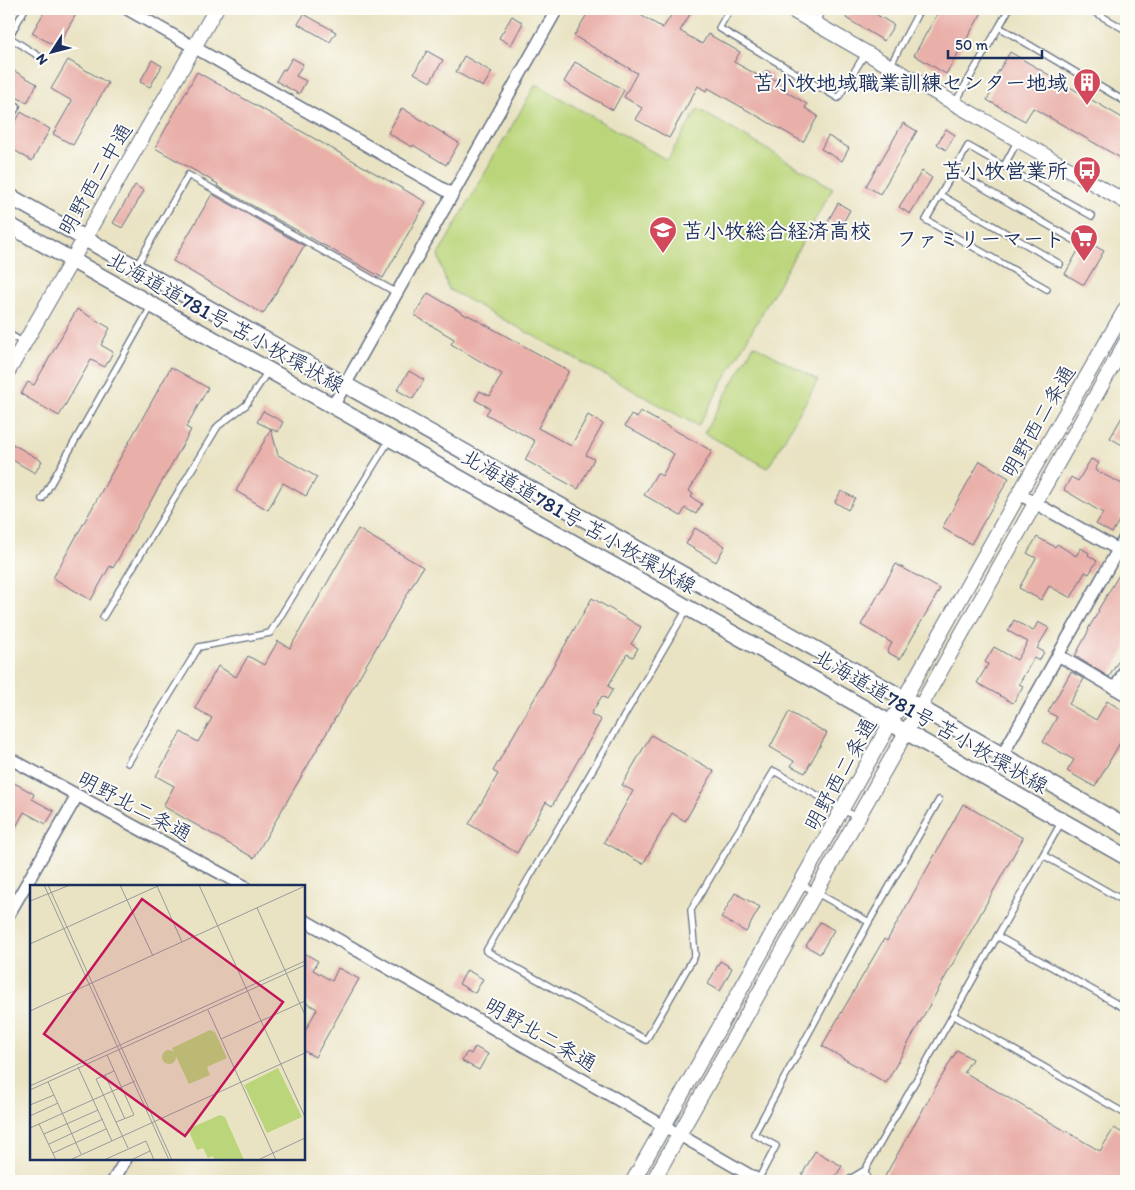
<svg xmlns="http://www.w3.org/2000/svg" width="1135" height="1190" font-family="Itim,'Klee One',sans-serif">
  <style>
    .green { fill: #bbd57a; stroke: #6b826c }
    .building { fill: #e9afa9 }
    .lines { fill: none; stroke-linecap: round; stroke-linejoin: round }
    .service-casing { stroke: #636e81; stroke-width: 8 }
    .minor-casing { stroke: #636e81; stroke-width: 14 }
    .tertiary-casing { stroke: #636e81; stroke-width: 16 }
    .secondary-casing { stroke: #636e81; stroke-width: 18 }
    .service { stroke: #fff; stroke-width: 5.5 }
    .minor { stroke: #fff; stroke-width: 11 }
    .tertiary { stroke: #fff; stroke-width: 14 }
    .secondary { stroke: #fff; stroke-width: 15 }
    .labels { text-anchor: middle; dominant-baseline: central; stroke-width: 4; stroke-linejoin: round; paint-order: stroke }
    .poi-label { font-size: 21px; font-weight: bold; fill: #1b2f5e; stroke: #fdfcf7; text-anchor: end }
    .street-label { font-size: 21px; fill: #1b2f5e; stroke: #fdfcf7 }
    .inset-road { fill: none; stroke: #979b9b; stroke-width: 1 }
    .view { fill: #c2185b; fill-opacity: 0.15; stroke: #c2185b; stroke-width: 2.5 }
    .inset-edge { fill: none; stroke: #1b2f5e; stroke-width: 2.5 }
  </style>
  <rect width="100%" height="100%" fill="#fdfcf7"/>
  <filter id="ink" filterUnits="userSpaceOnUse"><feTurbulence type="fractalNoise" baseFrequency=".02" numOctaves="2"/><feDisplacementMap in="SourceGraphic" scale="10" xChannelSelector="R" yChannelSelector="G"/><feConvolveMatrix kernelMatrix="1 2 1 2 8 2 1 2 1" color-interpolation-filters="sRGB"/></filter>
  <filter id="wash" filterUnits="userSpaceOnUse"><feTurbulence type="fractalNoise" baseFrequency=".0096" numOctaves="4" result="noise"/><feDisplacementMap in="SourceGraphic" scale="20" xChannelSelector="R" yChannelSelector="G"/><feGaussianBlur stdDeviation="1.12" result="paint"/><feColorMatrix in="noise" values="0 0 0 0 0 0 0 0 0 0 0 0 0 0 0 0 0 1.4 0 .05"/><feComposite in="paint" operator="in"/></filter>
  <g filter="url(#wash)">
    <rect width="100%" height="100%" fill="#e9e3c3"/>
    <path class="green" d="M536,84L667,160L698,109L833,188L698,426L448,289L438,255Z
      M754,345L818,380L768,468L704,433Z"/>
    <g id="blocks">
      <path class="building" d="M46,9H79L57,47L32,33Z
        M590,9H630L663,28L675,9H693L680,31L702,44L708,34L740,52L734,62L761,77L766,70L774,75L772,78L780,83L778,87L807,104L805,108L818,116L803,142L708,88L706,91L698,86L669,138L635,119L642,108L624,97L637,73L574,36Z
        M851,9H867L894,25L884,41L846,18Z
        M940,9H984L946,74L914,55Z
        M304,14L336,32L330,42L298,24Z
        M512,16L523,23L511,45L499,38Z
        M427,51L443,60L430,82L414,73Z
        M1010,52L1126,120V161L1033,108L1025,121L987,100L995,86L991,84Z
        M464,56L492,72L483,87L456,72Z
        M292,58L303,64L296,76L306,81L299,94L276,81L283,69L285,70Z
        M68,60L108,83L73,145L53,134L72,101L51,89Z
        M152,60L162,66L150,87L140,82Z
        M575,62L624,90L613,110L564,82Z
        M9,68L37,84L27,103L9,93Z
        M197,72L426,202L383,278L217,186L218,184L155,148Z
        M402,108L459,143L446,165L413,145L412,147L388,133Z
        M21,112L50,129L32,161L9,147V134Z
        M903,123L917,131L880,194L866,186Z
        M946,129L955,135L946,150L937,144Z
        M828,136L849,148L842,161L821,149Z
        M922,171L932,178L910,214L899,207Z
        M135,185L144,191L122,228L113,223Z
        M212,194L304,246L263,314L173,261Z
        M838,203L850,210L840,228L828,221Z
        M1084,240L1104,251L1084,285L1065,274Z
        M428,293L467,316L468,315L569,371L538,428L571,446L588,415L603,424L586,455L594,459L578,489L525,460L535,441L486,414L490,408L475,400L480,391L490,396L502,374L451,344L454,339L414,315Z
        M77,309L110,328L101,345L113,352L105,367L91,360L59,416L21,394L28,382L34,385Z
        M171,367L208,388L186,427L191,430L113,568L110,566L91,600L53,578Z
        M409,371L424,380L413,399L397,390Z
        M1126,410V447L1110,438Z
        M263,411L283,422L278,432L257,422Z
        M640,411L712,451L689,491L693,494L691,497L702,504L696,514L685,508L681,516L644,495L657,473L662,476L674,454L625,426L631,415L637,418Z
        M271,429L278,455L317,477L306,496L283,483L268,510L236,491Z
        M9,442L42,461L35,473L9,458Z
        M1091,459L1099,463L1095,470L1126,486V508L1112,533L1096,524L1103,513L1064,490L1071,477L1078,481Z
        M980,461L1009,478L971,544L942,528Z
        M841,491L855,498L848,510L835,502Z
        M695,528L725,546L716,562L686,544Z
        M358,529L423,567L254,858L163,806L174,786L156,776L181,732L198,742L212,718L195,708L218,666L236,677L248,656L264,665L278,641L290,648Z
        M1037,537L1055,547L1057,544L1076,556L1081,548L1089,553L1088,555L1097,561L1089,574L1085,572L1071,598L1049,586L1041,600L1019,588L1036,558L1027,553Z
        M1126,563V648L1109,677L1075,656L1089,630L1088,629L1099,611L1098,610Z
        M896,564L940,589L900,659L887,652L892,643L861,625Z
        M592,598L641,627L631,644L638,648L633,657L627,654L608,686L613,689L607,699L602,696L591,714L601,720L552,806L546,802L517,853L469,824L498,774L493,771Z
        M1014,620L1033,631L1038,622L1049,628L1037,648L1044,652L1039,661L1034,658L1019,684L1023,686L1013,703L977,683L988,664L985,662L994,647L1017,660L1028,642L1008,631Z
        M1071,672L1084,679L1069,704L1096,720L1107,701L1126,712V732L1095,787L1067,771L1074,760L1043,742L1057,717L1048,712Z
        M789,712L827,733L805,773L791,766L794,761L770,747Z
        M651,735L714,771L685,821L672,813L643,864L604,842L633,791L622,785Z
        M9,780L34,794L32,799L54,811L46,824L24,812L9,840Z
        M963,804L1023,838L886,1083L822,1046L884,939L887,941Z
        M735,893L760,907L746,932L721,918Z
        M820,922L834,930L820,954L806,946Z
        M304,953L318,961L313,970L332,981L338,968L359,979L315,1057L304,1051V1033L317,1009L304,1001Z
        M720,961L732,968L720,991L708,984Z
        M467,970L483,979L475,993L459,984Z
        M475,1047L488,1054L479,1070L462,1061L467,1052L471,1054Z
        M957,1050L972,1059L964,1072L1100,1151L1114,1128L1126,1135V1181H893L885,1176Z
        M815,1151L842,1166L833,1181H812L802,1175Z"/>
    </g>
  </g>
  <g filter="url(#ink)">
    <use href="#blocks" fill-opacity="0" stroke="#636e81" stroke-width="1"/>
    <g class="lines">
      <g class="service-casing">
        <path id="service" d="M25,9L9,37L40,57
          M730,9L719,28L838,98L865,54
          M1098,9L1096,13L1126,30
          M815,23L823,9
          M999,27L1009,9
          M890,66L920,9
          M9,101L17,106L9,121
          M955,103L999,27L1126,102
          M1004,166L1018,140
          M954,171L1074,240
          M940,195L1060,264
          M136,267L188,175L397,293
          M1047,289L926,220L968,146L1092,216
          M9,334L24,343
          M42,499L152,305
          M687,609L486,951L646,1040L695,955L691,910L774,771L858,818
          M103,617L218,426L246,405L268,371
          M128,763L199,647L270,633L390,439
          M1043,855L1126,902
          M801,884L869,922
          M997,936L1126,1009
          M953,1015L1062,821
          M865,1170L867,1181
          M758,1180L776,1146L754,1134L869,922L939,800
          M847,1181L865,1170L953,1015L1126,1114"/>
      </g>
      <g class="minor-casing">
        <path id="minor" d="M127,9L452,194
          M333,406L557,9
          M1019,494L1126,554
          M1058,655L1126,695
          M1115,689L1126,668
          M1002,756L1058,655L1126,536
          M9,758L244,886
          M9,914L77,796
          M304,920L760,1181
          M113,1181L126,1159"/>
      </g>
      <g class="tertiary-casing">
        <path id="tertiary" d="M790,9L1126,202
          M9,370L216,9
          M633,1181L1019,494L1126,308
          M653,1181L1126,342"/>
      </g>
      <g class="secondary-casing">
        <path id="secondary" d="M9,196L919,707L1126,827
          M9,225L333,406L1126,857"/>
      </g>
      <use href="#service" class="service"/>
      <use href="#minor" class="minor"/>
      <use href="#tertiary" class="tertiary"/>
      <use href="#secondary" class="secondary"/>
    </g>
  </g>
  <defs>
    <g id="building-pin" transform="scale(1.4375)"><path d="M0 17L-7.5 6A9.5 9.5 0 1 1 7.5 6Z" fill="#d1495b" stroke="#fdfcf7"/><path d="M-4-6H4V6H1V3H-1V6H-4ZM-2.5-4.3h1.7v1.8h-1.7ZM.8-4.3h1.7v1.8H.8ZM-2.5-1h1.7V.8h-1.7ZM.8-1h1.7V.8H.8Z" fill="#fff"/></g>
    <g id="bus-pin" transform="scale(1.4375)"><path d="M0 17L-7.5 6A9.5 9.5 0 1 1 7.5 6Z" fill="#d1495b" stroke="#fdfcf7"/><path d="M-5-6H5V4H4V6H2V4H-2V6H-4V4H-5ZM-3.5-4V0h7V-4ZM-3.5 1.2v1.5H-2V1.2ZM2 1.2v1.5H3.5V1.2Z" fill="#fff"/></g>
    <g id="school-pin" transform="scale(1.4375)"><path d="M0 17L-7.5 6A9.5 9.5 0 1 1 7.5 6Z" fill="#d1495b" stroke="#fdfcf7"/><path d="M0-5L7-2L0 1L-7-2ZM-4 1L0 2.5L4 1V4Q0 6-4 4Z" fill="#fff"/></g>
    <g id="supermarket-pin" transform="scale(1.4375)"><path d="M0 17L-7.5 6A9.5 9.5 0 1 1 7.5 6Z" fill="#d1495b" stroke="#fdfcf7"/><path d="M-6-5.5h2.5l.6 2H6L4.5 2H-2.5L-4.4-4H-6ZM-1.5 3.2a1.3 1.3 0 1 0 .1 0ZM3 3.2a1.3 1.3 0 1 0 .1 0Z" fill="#fff"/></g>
  </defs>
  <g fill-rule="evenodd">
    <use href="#building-pin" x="1087" y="82"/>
    <use href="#bus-pin" x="1087" y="170"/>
    <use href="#school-pin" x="663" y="230"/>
    <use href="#supermarket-pin" x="1084" y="238"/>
  </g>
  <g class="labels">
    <g class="poi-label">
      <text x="1068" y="82">苫小牧地域職業訓練センター地域</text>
      <text x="1068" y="170">苫小牧営業所</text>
      <text x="682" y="230" text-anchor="start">苫小牧総合経済高校</text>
      <text x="1065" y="238">ファミリーマート</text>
    </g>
    <g class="street-label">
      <text transform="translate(95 179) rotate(-60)">明野西二中通</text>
      <text transform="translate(226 322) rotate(29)">北海道道781号 苫小牧環状線</text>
      <text transform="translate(1038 421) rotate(-60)">明野西二条通</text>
      <text transform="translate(579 521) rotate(30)">北海道道781号 苫小牧環状線</text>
      <text transform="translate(931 721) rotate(30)">北海道道781号 苫小牧環状線</text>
      <text transform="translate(840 774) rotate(-61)">明野西二条通</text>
      <text transform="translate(135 806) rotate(28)">明野北二条通</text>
      <text transform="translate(541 1034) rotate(30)">明野北二条通</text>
    </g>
  </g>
  <g transform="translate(30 885)">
    <rect width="275" height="275" fill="#e9e3c3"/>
    <path d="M180,145L185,147L197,173L177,182L180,190L159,199L142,163ZM132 172a7 7 0 1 1 14 0a7 7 0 1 1-14 0ZM248,183L272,232L237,248L214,200ZM190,230L195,232L214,275H185L183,271L178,273L173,263L167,265L158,244Z" fill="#bbd57a"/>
    <path class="inset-road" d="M14,0L139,275M18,0L142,275M90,0L123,71M169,0L275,232M127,1L152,57M0,16L40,0M227,23L275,130M0,59L130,0M178,125L246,275M0,126L275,1M191,154L275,116M77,170L104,230L86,237M48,182L82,256M84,186L66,194L98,263M75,190L95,234M18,197L51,269M0,201L275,76M0,205L275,80M0,220L24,210M0,231L28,218M9,239L26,275M0,243L105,196M14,249L68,225M19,259L73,234M23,268L76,244M40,275L275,168M74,275L116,256L124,275M101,275L120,266M228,275L275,253"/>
    <path class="view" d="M112,14L253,117L155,251L14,149Z"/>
    <rect width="275" height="275" class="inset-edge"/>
  </g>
  <rect width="1135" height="1190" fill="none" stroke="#fdfcf7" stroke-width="30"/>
  <g transform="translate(52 52) rotate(234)" stroke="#fdfcf7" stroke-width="4" paint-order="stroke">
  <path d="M0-4L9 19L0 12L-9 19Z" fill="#1b2f5e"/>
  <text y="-8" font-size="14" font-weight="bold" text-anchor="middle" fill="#1b2f5e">N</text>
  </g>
  <path d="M948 50v8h94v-8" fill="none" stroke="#1b2f5e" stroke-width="2.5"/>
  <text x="955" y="50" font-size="15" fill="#1b2f5e" stroke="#fdfcf7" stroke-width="4" paint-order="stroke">50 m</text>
</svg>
